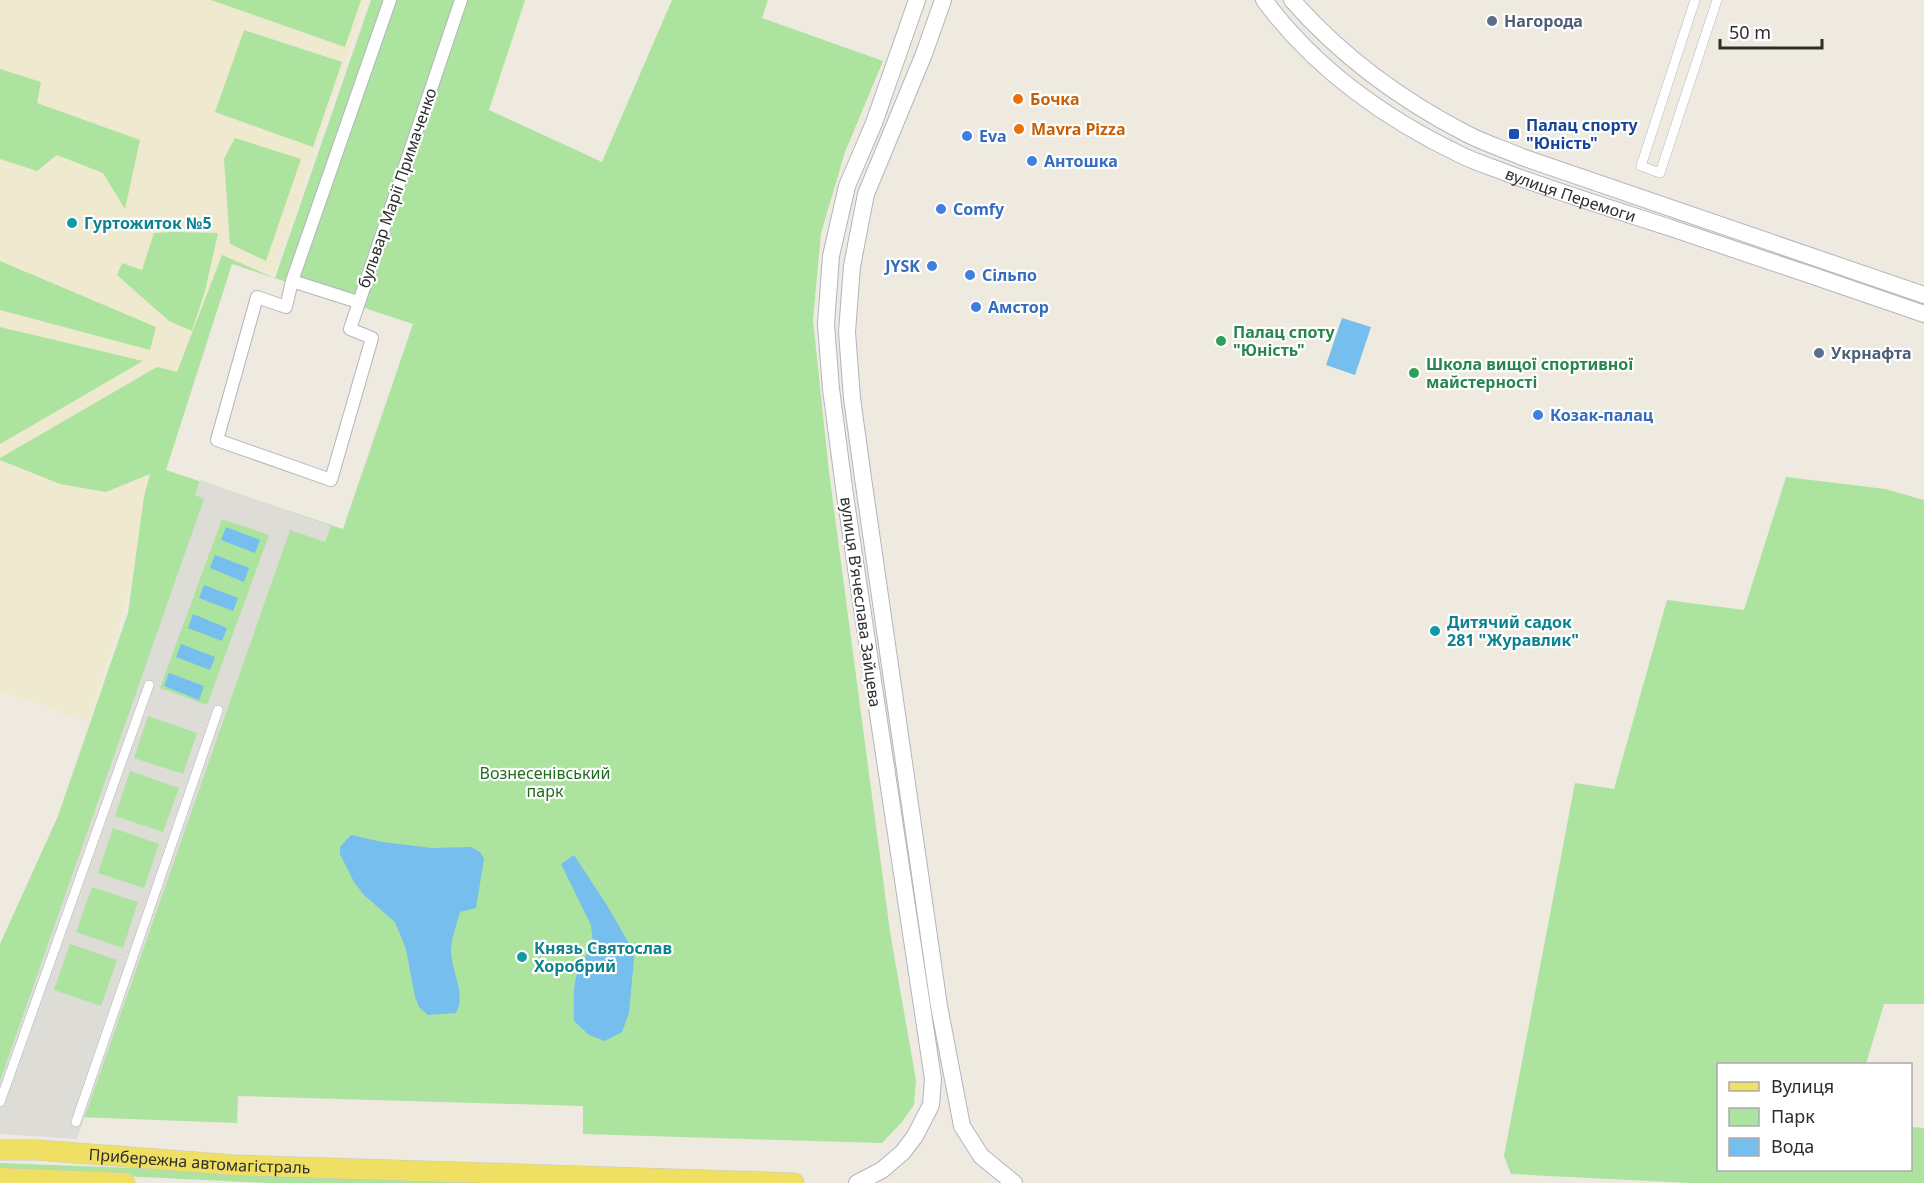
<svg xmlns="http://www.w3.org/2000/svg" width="1924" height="1183" font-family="'Noto Sans',sans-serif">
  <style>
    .education { fill: #efe9d0 }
    .green { fill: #ace39e; fill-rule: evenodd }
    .plaza { fill: #dedcd7; fill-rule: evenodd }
    .water { fill: #75beed }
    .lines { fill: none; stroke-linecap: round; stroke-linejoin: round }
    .pedestrian-casing { stroke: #b3b4c0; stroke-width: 10 }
    .minor-casing { stroke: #b3b4c0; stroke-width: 14 }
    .secondary-casing { stroke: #b3b4c0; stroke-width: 18 }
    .primary-casing { stroke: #c8c8c8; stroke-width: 21 }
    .pedestrian { stroke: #fff; stroke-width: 9 }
    .minor { stroke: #fff; stroke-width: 12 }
    .secondary { stroke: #fff; stroke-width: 16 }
    .primary { stroke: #efe064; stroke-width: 20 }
    .service-dot { fill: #5c6f8a; stroke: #fff; stroke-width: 2 }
    .food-dot { fill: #e8710a; stroke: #fff; stroke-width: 2 }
    .transit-dot { fill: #1a4fb4; stroke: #fff; stroke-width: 2 }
    .shop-dot { fill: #3f7fe0; stroke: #fff; stroke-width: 2 }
    .culture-dot { fill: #0f9aa8; stroke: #fff; stroke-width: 2 }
    .leisure-dot { fill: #2e9e5b; stroke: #fff; stroke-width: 2 }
    .labels { text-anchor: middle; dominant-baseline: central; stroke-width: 4.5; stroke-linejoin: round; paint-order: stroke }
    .service-label { font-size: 16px; font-weight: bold; fill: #4e5e75; stroke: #fff; text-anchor: start }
    .food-label { font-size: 16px; font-weight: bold; fill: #c56008; stroke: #fff; text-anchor: start }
    .transit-label { font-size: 16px; font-weight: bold; fill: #164399; stroke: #fff; text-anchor: start }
    .shop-label { font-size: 16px; font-weight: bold; fill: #366cbe; stroke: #fff; text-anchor: start }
    .street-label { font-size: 16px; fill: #2d2d2d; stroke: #fff }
    .culture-label { font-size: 16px; font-weight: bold; fill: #0d838f; stroke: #fff; text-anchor: start }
    .leisure-label { font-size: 16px; font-weight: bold; fill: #27864d; stroke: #fff; text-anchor: start }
    .park-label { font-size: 16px; fill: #226a1c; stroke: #fff }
  </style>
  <rect width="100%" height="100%" fill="#eeeae0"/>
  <path class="education" d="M0,0H366L274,273L232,264L166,470L89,722L0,691Z"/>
  <path class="green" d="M211,0H361L345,47Z
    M371,0H525L489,110L602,162L672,0H768L762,18L883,61L845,152L821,233L813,320L829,472L890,932L916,1080L914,1105L901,1123L882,1143L583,1134V1106L238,1096L237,1123L0,1114V944L58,816L128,613L144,497L150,474L106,492L60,484L0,460V458L157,367L177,372L222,255L275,278ZM232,264L413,324L343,529L166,470Z
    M244,30L342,62L313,147L215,112Z
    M0,69L41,82L37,103L140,140L125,209L103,173L57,155L37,171L0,159Z
    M235,138L301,159L266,261L230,244L224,159Z
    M174,232L218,233L205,291L192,331L169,321L117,275L122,263L142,270L154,233Z
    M0,261L156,327L150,350L0,310Z
    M0,327L143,361L0,444Z
    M1786,477L1885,489L1924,500V1004H1884L1866,1064H1718V1170H1910L1911,1127L1924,1128V1183H1690L1511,1174L1504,1156L1575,783L1614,789L1667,600L1744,610Z
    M0,1163L531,1183H267L0,1170Z"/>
  <path class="plaza" d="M200,480L331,526L325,542L290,530L77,1139L0,1134V1081L204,499L195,495ZM222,519L269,535L207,705L160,688ZM148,716L197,733L183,774L134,758ZM130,771L179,788L163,832L115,816ZM113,828L159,844L144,888L98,873ZM92,887L138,902L123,948L76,932ZM70,944L117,960L101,1006L54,990Z"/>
  <path class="water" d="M1342,318L1371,327L1355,375L1326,365Z
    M226,527L260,540L255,553L221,540Z
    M215,555L249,568L244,582L210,568Z
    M204,585L238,598L233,611L199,598Z
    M193,614L227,628L222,641L188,628Z
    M181,644L215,657L210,670L176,657Z
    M169,673L204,686L199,700L164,686Z
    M351,835L382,842L432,848L471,847L480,852L484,859L476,908L460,912C457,923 452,937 451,949C450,970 467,993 456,1013L428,1015L419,1007L415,997L406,949L395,922L364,895L354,882L340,854V847Z
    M574,855L608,907L631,947L634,959L629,1013L622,1032L605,1041L589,1035L574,1021C574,985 571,976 593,945L591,925L561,864Z"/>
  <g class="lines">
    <g class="pedestrian-casing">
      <path id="pedestrian" d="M1695,0L1641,166L1660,173L1717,0
        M0,1102L149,685
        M76,1122L218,710"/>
    </g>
    <g class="minor-casing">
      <path id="minor" d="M390,0L292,281L286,307L257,297L217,440L331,480L372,338L350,329L461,0
        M292,281L358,302"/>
    </g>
    <g class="secondary-casing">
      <g id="secondary">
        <path d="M943,0L924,54L866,194L852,266L847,332L852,398L863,478L939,1006L962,1126L981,1156L1014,1183"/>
        <path id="s1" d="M1264,0C1315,69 1384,118 1461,155C1477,163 1495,168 1512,175C1564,194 1618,211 1671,228C1755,256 1840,285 1924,314"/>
        <path d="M1292,0C1341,56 1401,100 1467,134C1484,143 1504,149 1522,157L1924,295"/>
        <path d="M857,1183L882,1170L903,1152L915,1136L931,1105L933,1079L845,495L831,389L826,324L831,256L847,186L874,123L917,0"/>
      </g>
    </g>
    <g class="primary-casing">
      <g id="primary">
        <path id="s2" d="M0,1150H37L234,1165L794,1183"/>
        <path d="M0,1178L125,1183"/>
      </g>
    </g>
    <use href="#pedestrian" class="pedestrian"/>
    <use href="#minor" class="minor"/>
    <use href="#secondary" class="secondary"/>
    <use href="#primary" class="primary"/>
  </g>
  <g class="service-dot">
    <circle cx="1492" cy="21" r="6"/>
    <circle cx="1819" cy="353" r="6"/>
  </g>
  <g class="food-dot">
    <circle cx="1018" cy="99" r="6"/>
    <circle cx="1019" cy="129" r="6"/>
  </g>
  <rect class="transit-dot" x="1508" y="128" width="12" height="12" rx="3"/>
  <g class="shop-dot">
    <circle cx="967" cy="136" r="6"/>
    <circle cx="1032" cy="161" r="6"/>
    <circle cx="941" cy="209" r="6"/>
    <circle cx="932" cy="266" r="6"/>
    <circle cx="970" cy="275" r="6"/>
    <circle cx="976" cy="307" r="6"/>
    <circle cx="1538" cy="415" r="6"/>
  </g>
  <g class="culture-dot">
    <circle cx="72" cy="223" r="6"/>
    <circle cx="1435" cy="631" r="6"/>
    <circle cx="522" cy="957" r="6"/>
  </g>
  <g class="leisure-dot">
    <circle cx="1221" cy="341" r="6"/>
    <circle cx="1414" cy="373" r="6"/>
  </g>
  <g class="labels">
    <g class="service-label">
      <text x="1504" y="21">Нагорода</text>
      <text x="1831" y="353">Укрнафта</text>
    </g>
    <g class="food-label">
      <text x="1030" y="99">Бочка</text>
      <text x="1031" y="129">Mavra Pizza</text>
    </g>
    <g class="transit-label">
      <text x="1526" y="125">Палац спорту<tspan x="1526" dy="18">"Юність"</tspan></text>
    </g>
    <g class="shop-label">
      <text x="979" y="136">Eva</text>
      <text x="1044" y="161">Антошка</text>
      <text x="953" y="209">Comfy</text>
      <text x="920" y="266" text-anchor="end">JYSK</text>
      <text x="982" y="275">Сільпо</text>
      <text x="988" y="307">Амстор</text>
      <text x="1550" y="415">Козак-палац</text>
    </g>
    <g class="street-label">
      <text transform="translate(397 188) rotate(-71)">бульвар Марії Примаченко</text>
      <text stroke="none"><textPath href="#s1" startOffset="370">вулиця Перемоги</textPath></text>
      <text transform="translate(861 602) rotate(82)">вулиця Вʼячеслава Зайцева</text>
      <text stroke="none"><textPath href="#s2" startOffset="200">Прибережна автомагістраль</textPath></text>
    </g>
    <g class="culture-label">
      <text x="84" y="223">Гуртожиток №5</text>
      <text x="1447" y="622">Дитячий садок<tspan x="1447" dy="18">281 "Журавлик"</tspan></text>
      <text x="534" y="948">Князь Святослав<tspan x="534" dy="18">Хоробрий</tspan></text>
    </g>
    <g class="leisure-label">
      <text x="1233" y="332">Палац споту<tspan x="1233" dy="18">"Юність"</tspan></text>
      <text x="1426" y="364">Школа вищої спортивної<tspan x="1426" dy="18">майстерності</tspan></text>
    </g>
    <g class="park-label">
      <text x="545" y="773">Вознесенівський<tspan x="545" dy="18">парк</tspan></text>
    </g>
  </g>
  <rect x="1717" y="1063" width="195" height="108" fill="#ffffff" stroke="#ababab" stroke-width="1.5"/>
  <rect x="1729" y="1082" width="30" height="9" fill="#efe064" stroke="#ababab" stroke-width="1.5"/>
  <text x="1771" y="1093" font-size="18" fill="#2d2d2d">Вулиця</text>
  <rect x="1729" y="1108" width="30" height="18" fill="#ace39e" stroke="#ababab" stroke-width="1.5"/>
  <text x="1771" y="1123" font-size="18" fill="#2d2d2d">Парк</text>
  <rect x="1729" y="1138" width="30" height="18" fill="#75beed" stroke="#ababab" stroke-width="1.5"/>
  <text x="1771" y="1153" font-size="18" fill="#2d2d2d">Вода</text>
  <path d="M1720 39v9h102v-9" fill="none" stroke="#2d2d2d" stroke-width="3"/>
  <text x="1729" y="39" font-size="18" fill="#2d2d2d" stroke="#ffffff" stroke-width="4.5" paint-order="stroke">50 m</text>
</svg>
